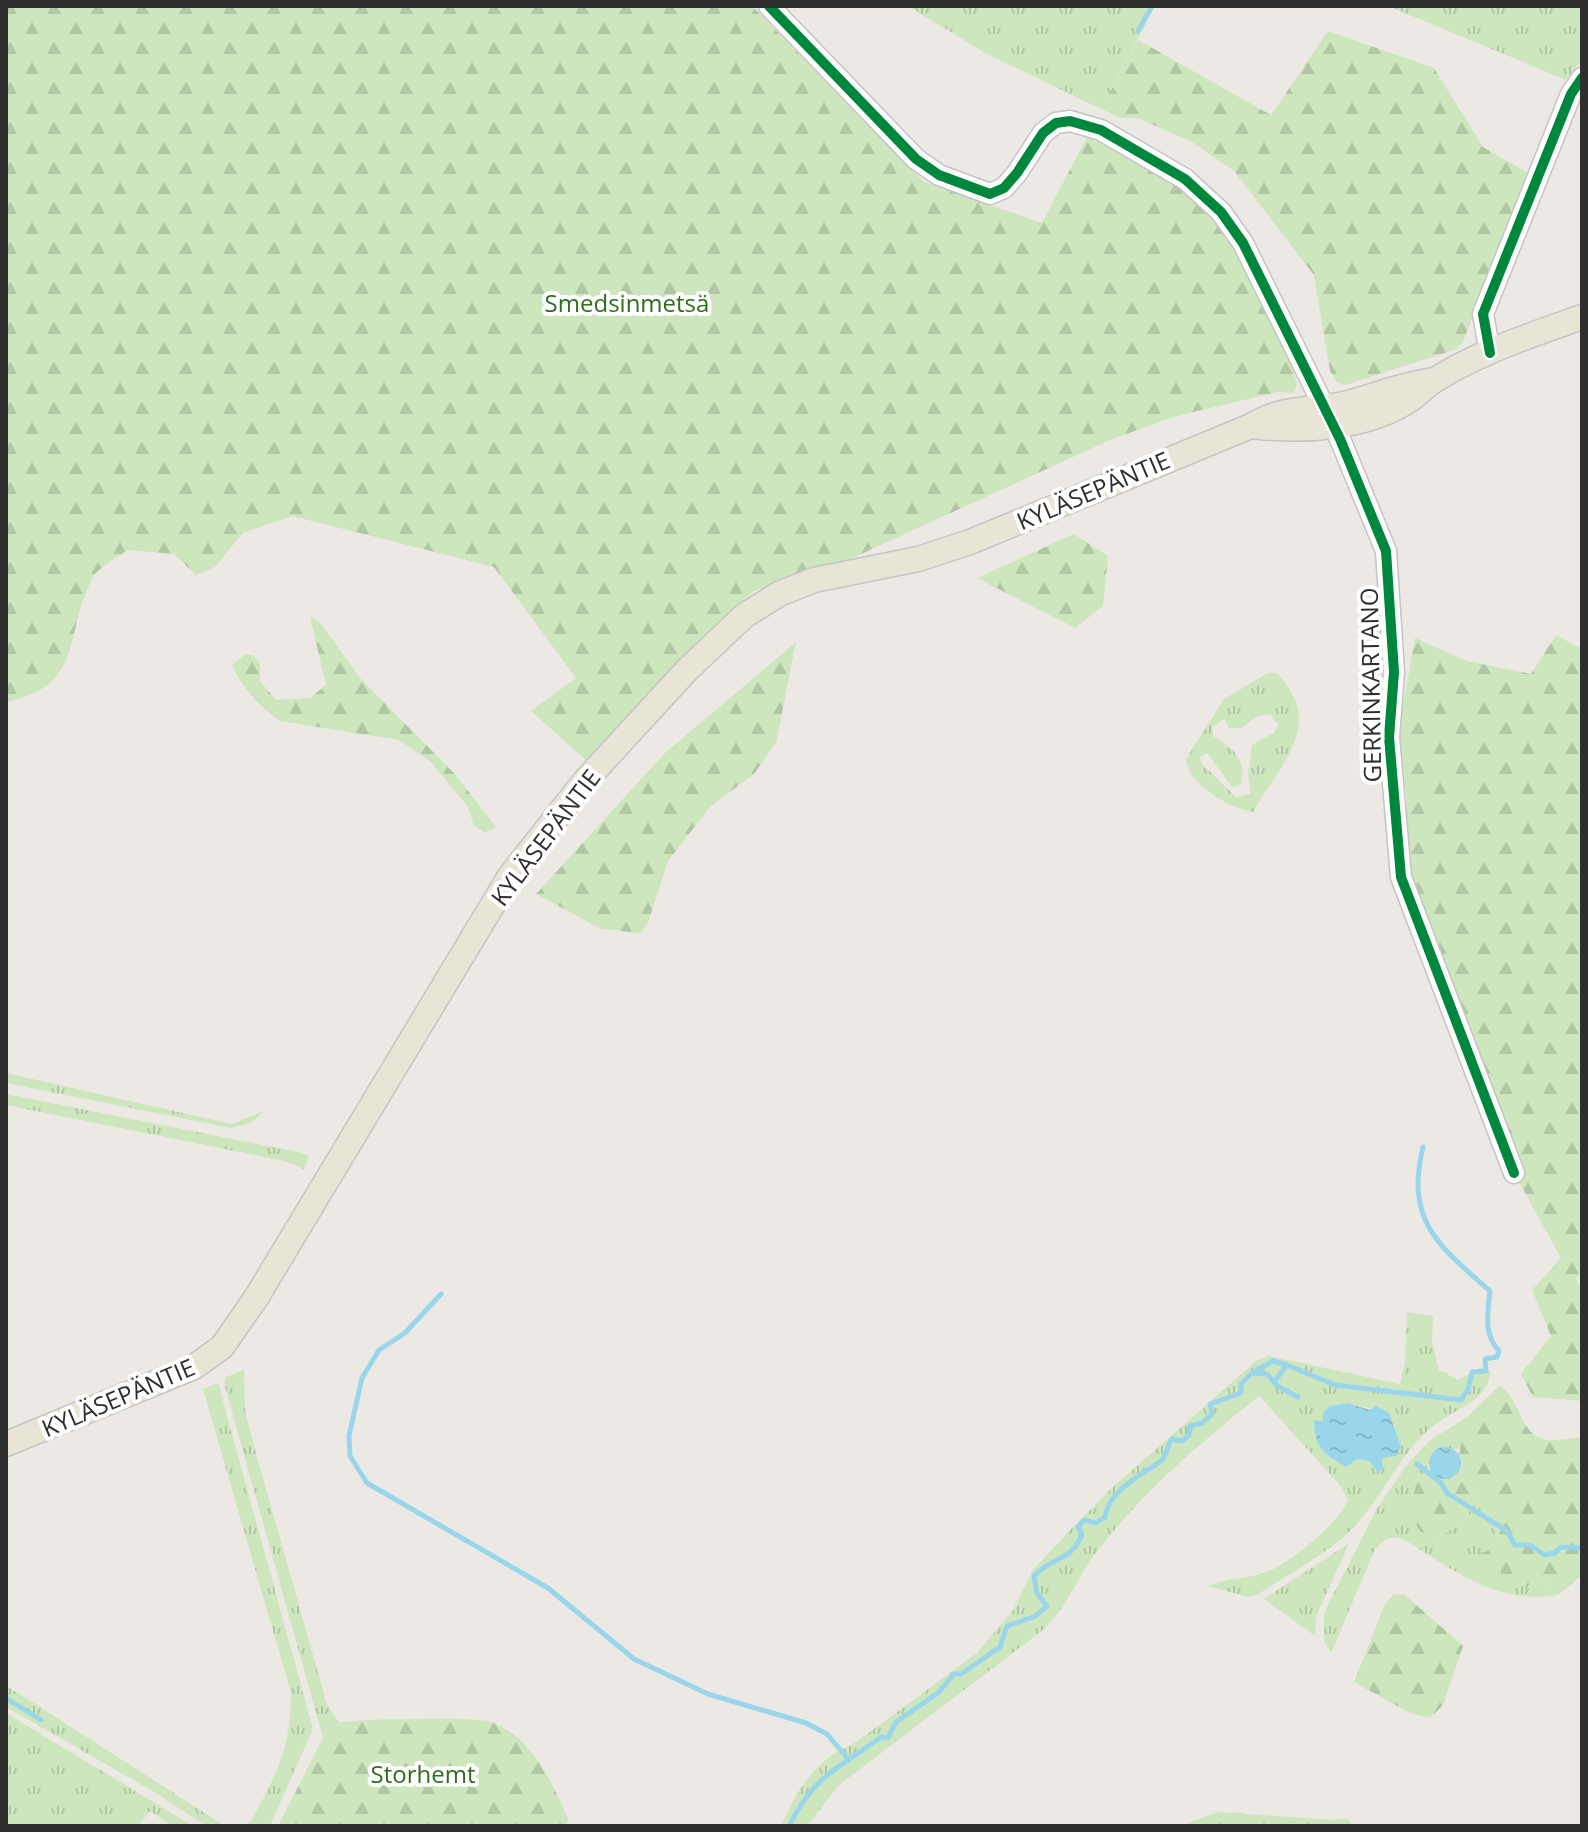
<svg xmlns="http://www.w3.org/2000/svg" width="1588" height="1832" font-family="'Open Sans',sans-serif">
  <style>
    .grass { fill: url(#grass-tufts); fill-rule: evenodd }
    .forest { fill: url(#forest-firs) }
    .water { fill: url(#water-ripples) }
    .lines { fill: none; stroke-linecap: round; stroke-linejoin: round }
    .stream { stroke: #99d6ec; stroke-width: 5 }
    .minor-casing { stroke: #c5c4c5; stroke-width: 23 }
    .major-casing { stroke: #c6c5c4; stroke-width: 27 }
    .minor { stroke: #fcfcfb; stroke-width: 20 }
    .major { stroke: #e8e4d6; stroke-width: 24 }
    .cycleway-casing { stroke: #fff; stroke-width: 15 }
    .cycleway { stroke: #00873e; stroke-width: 10 }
    .labels { text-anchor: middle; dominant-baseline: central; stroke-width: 8; stroke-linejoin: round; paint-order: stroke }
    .park-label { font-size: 24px; fill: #2c6e1b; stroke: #fff }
    .street-label { font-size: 24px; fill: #2e2e2e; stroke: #fff }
  </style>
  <defs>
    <pattern id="grass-tufts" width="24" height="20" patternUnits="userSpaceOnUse" patternTransform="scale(2)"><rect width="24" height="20" fill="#cee6be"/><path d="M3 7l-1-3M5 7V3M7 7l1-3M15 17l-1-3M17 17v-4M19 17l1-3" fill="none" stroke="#b1c6a4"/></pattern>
    <pattern id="forest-firs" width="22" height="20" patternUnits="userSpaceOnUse" patternTransform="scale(2)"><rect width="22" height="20" fill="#cee6be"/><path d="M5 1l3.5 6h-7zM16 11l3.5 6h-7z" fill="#b1c6a4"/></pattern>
    <pattern id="water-ripples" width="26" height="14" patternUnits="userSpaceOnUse" patternTransform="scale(2)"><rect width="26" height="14" fill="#99d6ec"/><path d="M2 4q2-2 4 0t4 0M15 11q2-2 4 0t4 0" fill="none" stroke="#84b8cb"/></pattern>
  </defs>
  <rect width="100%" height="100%" fill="#ece8e4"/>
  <path class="grass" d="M908,6H1155L1101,109L985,53Z
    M1388,6H1579L1582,7V59L1566,80Z
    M1268,673H1276C1327,722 1281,763 1253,812C1231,809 1187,784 1186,759L1224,699ZM1271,714L1278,725L1274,733L1252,745L1248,776L1251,794L1236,797L1202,764L1200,757L1207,753L1232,787L1241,784C1247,759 1233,748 1213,736L1212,727L1224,719L1229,728H1242L1255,717Z
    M6,1073L232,1124L266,1110L251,1123L231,1128L6,1083Z
    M6,1094L303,1153L309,1157L304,1169L284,1161L6,1105Z
    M1407,1312L1433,1316L1432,1343L1439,1370L1458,1380L1482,1367L1491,1372C1485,1405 1454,1408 1431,1428C1398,1456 1382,1498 1352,1529C1331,1551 1284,1577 1257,1595L1248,1597L1208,1586C1228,1577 1250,1579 1269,1571C1291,1562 1341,1521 1348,1500L1339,1484L1259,1396C1201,1442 1144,1491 1099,1549C1078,1575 1068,1606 1043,1630L839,1785L807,1826H781C797,1791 814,1759 852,1745L977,1653L1014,1609L1032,1571L1070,1530L1112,1488L1256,1361L1269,1356L1400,1384L1405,1363ZM1348,1403L1389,1413L1401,1446L1381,1458L1378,1472L1371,1461L1357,1459L1315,1420L1323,1421Z
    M244,1370L245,1411L256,1453L327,1705L339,1722L323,1738L224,1383L226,1377Z
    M218,1383L313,1729L270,1826H245L252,1820C278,1771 290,1750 291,1693L203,1389Z
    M1467,1417L1459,1450L1456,1448L1427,1465L1433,1473L1419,1475L1434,1540L1467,1519L1476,1491L1494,1501L1501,1572L1536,1574L1558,1595C1494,1604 1457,1572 1405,1540C1392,1534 1385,1539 1375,1549L1331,1653L1324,1642V1613L1376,1510L1406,1466L1429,1441Z
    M1349,1543L1316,1617L1315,1636L1264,1599Z
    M6,1686L29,1700L225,1826H206L156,1793L6,1707Z
    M6,1713L193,1826H172L150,1811L138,1826H6Z"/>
  <path class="forest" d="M6,6H752L924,182L1042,223L1087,137C1126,155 1172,174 1202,206C1245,251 1266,311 1292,366L1297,384L1294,393L1278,392L1176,416L1110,440L848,560L754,591L697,642L588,762L531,711L576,678L494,567L292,516L243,533L215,567L196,575L174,554L128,550C118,557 99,567 93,577C63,633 86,686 6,702Z
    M1328,31L1434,68L1483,147L1528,173L1463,342L1454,350L1345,385L1337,382L1330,371L1314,275L1234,171L1192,142L1137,118H1120L1101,109L1138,40L1271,115Z
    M1074,534L1108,556L1103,606L1075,628L977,578Z
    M310,616L321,624L361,679L453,772L496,827L485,833L474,826L468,807L431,762L399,740L280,721C259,706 243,689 232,665L244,655H253L260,664V681L276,700L310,698L326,685Z
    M1556,635L1582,649V1272L1576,1279L1582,1288V1401L1533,1397L1521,1374L1551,1336L1532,1290L1561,1258L1514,1173L1398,849L1407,802L1399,729L1415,638L1467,661L1531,674Z
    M796,642L776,743L754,774L711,806L668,861L648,923L640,933L601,929L536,894L665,753Z
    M1499,1386C1520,1397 1519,1433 1543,1439C1554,1442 1571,1438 1582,1437V1575L1558,1595L1537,1574L1526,1589L1501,1572L1492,1577L1476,1575L1475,1554L1496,1549L1498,1537L1493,1501L1476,1491L1467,1519L1434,1540L1419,1530L1409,1509L1419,1475L1433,1473L1442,1479L1460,1452L1461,1431L1467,1417Z
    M1394,1594L1405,1595L1463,1646L1443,1705L1430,1718L1410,1713L1354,1682L1385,1604Z
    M387,1719C411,1720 476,1716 494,1723C534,1740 552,1783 569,1820L566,1826H278L323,1738L339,1722Z
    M1218,1812L1334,1820L1347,1818L1353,1826H1180Z"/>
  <path class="water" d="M1348,1403L1370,1410L1376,1406L1389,1413L1401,1446L1396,1456L1382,1458L1383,1468L1378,1473L1370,1461L1357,1459L1346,1467C1322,1453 1315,1448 1314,1420L1323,1421V1413L1330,1406Z
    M1429 1463a16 16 0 1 1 32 0a16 16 0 1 1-32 0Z"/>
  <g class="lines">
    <path class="stream" d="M1138,31L1152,6
      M441,1294L405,1333L379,1350L362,1378L349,1436L350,1456L367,1483L548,1588L634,1659L708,1694L806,1723L827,1734L849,1760
      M1252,1373L1273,1361L1287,1365
      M1274,1382L1287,1365L1335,1385L1461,1400L1468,1390L1472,1372L1486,1371L1485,1359L1497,1357L1499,1351C1483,1334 1488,1313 1490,1291C1439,1246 1405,1222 1423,1147
      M1417,1464L1441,1483L1447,1493L1507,1531L1515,1545H1530L1545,1555L1555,1553L1561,1547L1582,1548
      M6,1698L41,1720
      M789,1826C814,1775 838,1769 881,1737L888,1738L896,1722L938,1693L954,1674H961L1000,1647L1007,1626L1036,1616L1047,1606L1037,1593L1034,1576C1053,1555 1071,1563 1082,1534L1078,1527L1084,1520L1096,1523L1105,1517C1109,1490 1140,1476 1161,1461C1167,1456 1167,1445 1172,1439L1182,1441L1189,1435L1190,1426L1202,1423L1212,1414L1210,1404L1241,1393V1384L1252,1373L1267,1374L1276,1385L1298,1397"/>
    <g class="minor-casing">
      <path id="minor" d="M769,6L916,159L939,175L990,194L1004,188L1017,173L1043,133L1056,123L1070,121L1101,130L1185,179L1221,212L1243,243L1340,439L1386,551L1394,672L1389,737L1401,877L1514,1173
        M1490,353L1483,314L1571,94L1582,78"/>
    </g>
    <g class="major-casing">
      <path id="major" d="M1251,426C1301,432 1368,429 1411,399C1420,393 1426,385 1435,380C1479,352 1534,334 1582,317
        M6,1444L194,1367L222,1347L256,1298L510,876L584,782L687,670L744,616L779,594L814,580L918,559L970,542L1251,426C1285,405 1311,412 1348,403C1378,395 1404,384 1435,380"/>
    </g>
    <use href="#minor" class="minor"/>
    <use href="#major" class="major"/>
    <g class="cycleway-casing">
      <path id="cycleway" d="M769,6L916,159L939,175L990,194L1004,188L1017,173L1043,133L1056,123L1070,121L1101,130L1185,179L1221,212L1243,243L1340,439L1386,551L1394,672L1389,737L1401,877L1514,1173
        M1490,353L1483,314L1571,94L1582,78"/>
    </g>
    <use href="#cycleway" class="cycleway"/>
  </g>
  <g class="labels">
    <g class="park-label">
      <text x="627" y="302">Smedsinmetsä</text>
      <text x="423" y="1773">Storhemt</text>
    </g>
    <g class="street-label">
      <text transform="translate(1093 490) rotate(-23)">KYLÄSEPÄNTIE</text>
      <text transform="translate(1370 685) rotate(-91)">GERKINKARTANO</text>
      <text transform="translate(545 837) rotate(-53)">KYLÄSEPÄNTIE</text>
      <text transform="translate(118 1397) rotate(-23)">KYLÄSEPÄNTIE</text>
    </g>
  </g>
  <rect width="1588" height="1832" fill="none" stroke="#2e2e2e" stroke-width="16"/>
</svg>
